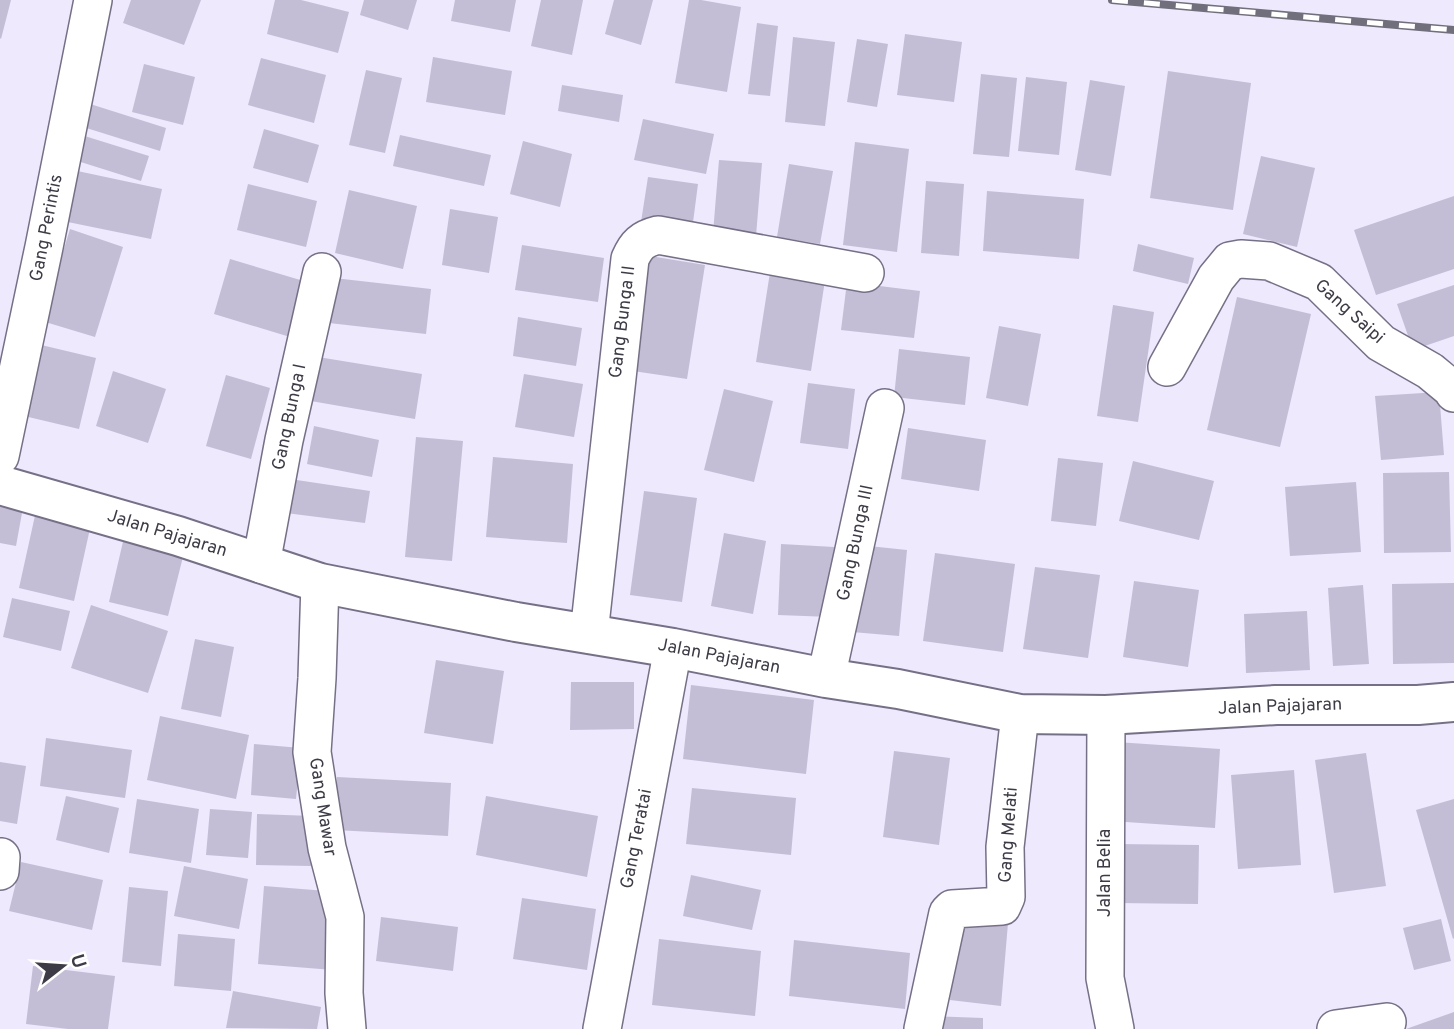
<svg xmlns="http://www.w3.org/2000/svg" width="1454" height="1029" font-family="Overpass,sans-serif">
  <style>
    .building { fill: #c4bdd6 }
    .lines { fill: none; stroke-linecap: round; stroke-linejoin: round }
    .street-casing { stroke: #767087; stroke-width: 40 }
    .secondary-casing { stroke: #767087; stroke-width: 42 }
    .street { stroke: #fff; stroke-width: 37 }
    .secondary { stroke: #fff; stroke-width: 38 }
    .rail-casing { stroke: #726f7c; stroke-width: 8 }
    .rail { stroke: #fff; stroke-width: 5; stroke-dasharray: 16; stroke-linecap: butt }
    .labels { text-anchor: middle; dominant-baseline: central; stroke-width: 6; stroke-linejoin: round; paint-order: stroke }
    .street-label { font-size: 18px; fill: #3d3b45; stroke: #fff }
  </style>
  <rect width="100%" height="100%" fill="#eee9fd"/>
  <path class="building" d="M0,0H11L1,39L0,38Z
    M131,0H201L184,45L123,23Z
    M275,0H301L349,12L338,53L267,34Z
    M364,0H417L408,30L360,15Z
    M455,0H516L510,32L451,21Z
    M541,0H583L572,55L531,46Z
    M614,0H653L641,45L605,34Z
    M689,0H701L741,7L727,92L675,83Z
    M757,23L778,26L770,96L748,94Z
    M905,34L962,42L954,102L897,95Z
    M793,37L835,42L825,126L785,122Z
    M857,39L888,44L877,107L847,102Z
    M433,57L512,71L505,115L426,102Z
    M261,58L326,75L314,123L248,105Z
    M144,64L195,77L183,125L132,112Z
    M366,70L402,78L385,153L349,145Z
    M1168,71L1251,83L1233,210L1150,198Z
    M981,74L1017,78L1009,157L973,154Z
    M1026,77L1067,82L1059,155L1018,151Z
    M1090,80L1125,86L1111,176L1075,170Z
    M562,85L623,95L619,122L558,111Z
    M87,103L166,128L160,151L80,126Z
    M643,119L714,134L706,174L634,160Z
    M264,129L319,145L308,183L253,168Z
    M75,133L149,156L141,181L68,158Z
    M400,135L491,155L484,186L393,166Z
    M523,141L572,154L560,207L510,194Z
    M855,142L909,149L897,252L843,245Z
    M1261,156L1315,168L1297,247L1243,234Z
    M719,160L762,163L756,236L713,233Z
    M789,164L833,171L820,244L777,237Z
    M68,169L162,189L151,239L58,220Z
    M648,177L698,184L692,230L641,222Z
    M926,181L964,184L959,256L921,253Z
    M248,184L317,201L306,247L237,230Z
    M349,190L417,206L403,269L335,253Z
    M987,191L1084,199L1079,259L983,251Z
    M1454,196V269L1376,295L1354,230Z
    M450,209L498,217L489,273L442,265Z
    M70,229L123,247L95,337L42,321Z
    M1138,244L1194,258L1188,284L1133,271Z
    M522,245L604,258L598,302L515,290Z
    M650,256L705,265L687,379L633,371Z
    M230,259L307,282L290,337L214,314Z
    M771,266L826,274L811,371L756,362Z
    M334,278L431,289L426,334L329,323Z
    M847,282L920,291L914,338L841,330Z
    M1454,285V336L1413,350L1397,304Z
    M1237,297L1311,314L1280,447L1207,430Z
    M1113,305L1154,312L1138,422L1097,416Z
    M518,317L582,328L576,366L513,356Z
    M999,326L1041,334L1028,406L986,398Z
    M37,344L96,358L79,429L20,415Z
    M899,349L970,357L965,405L894,397Z
    M312,356L422,374L415,419L305,400Z
    M113,371L166,389L148,443L96,426Z
    M524,374L583,384L574,437L515,427Z
    M226,375L270,388L251,459L206,446Z
    M808,383L855,389L848,449L800,443Z
    M724,389L773,401L754,482L704,470Z
    M1439,392L1444,455L1381,460L1375,396Z
    M314,426L379,440L372,477L307,464Z
    M908,428L986,440L979,491L901,479Z
    M416,437L463,441L452,561L405,557Z
    M493,457L573,464L567,543L486,537Z
    M1058,458L1103,463L1096,526L1051,521Z
    M1133,461L1214,481L1199,540L1119,521Z
    M1449,472L1451,552L1384,553L1383,473Z
    M290,479L370,491L365,523L286,513Z
    M1356,482L1361,552L1290,556L1285,487Z
    M644,491L697,498L682,602L630,595Z
    M0,497L24,502L16,546L0,543Z
    M36,511L91,524L74,601L19,588Z
    M125,533L185,549L168,616L109,602Z
    M724,533L766,541L753,614L711,606Z
    M781,544L834,547L831,617L778,615Z
    M859,545L907,550L899,636L852,632Z
    M935,553L1015,564L1003,652L923,641Z
    M1035,567L1100,575L1088,658L1023,649Z
    M1134,581L1199,590L1188,667L1123,657Z
    M1454,583V663L1393,664L1392,584Z
    M1363,585L1369,664L1333,666L1328,588Z
    M12,598L70,611L61,651L3,637Z
    M91,605L168,631L148,693L71,668Z
    M1307,611L1310,670L1246,673L1244,614Z
    M195,639L234,647L221,717L181,709Z
    M436,660L504,671L493,744L424,733Z
    M571,682H634V729L570,730Z
    M691,685L814,700L806,774L683,759Z
    M160,716L249,735L236,799L147,780Z
    M46,738L132,750L125,798L40,786Z
    M1116,742L1220,749L1215,828L1111,821Z
    M254,744L301,748L296,799L251,795Z
    M894,751L950,758L939,845L883,837Z
    M1366,753L1386,886L1334,893L1315,760Z
    M0,762L26,766L17,824L0,821Z
    M1294,770L1301,865L1238,869L1231,775Z
    M337,777L451,783L448,836L335,830Z
    M692,788L796,798L791,855L686,844Z
    M66,796L119,808L109,853L56,840Z
    M486,796L598,816L587,877L476,855Z
    M137,799L199,809L191,863L129,853Z
    M1454,799V938L1453,939L1416,810Z
    M210,809L252,812L248,858L206,855Z
    M257,814L312,816L311,866L256,865Z
    M1118,844L1199,845L1198,904L1117,903Z
    M21,862L103,880L92,930L9,911Z
    M184,866L248,879L239,929L174,916Z
    M691,875L761,890L752,930L683,916Z
    M264,886L339,892L333,970L258,964Z
    M129,887L168,891L161,966L122,962Z
    M522,898L596,909L587,970L513,959Z
    M381,917L458,927L453,971L376,961Z
    M957,918L1008,923L1001,1006L950,1000Z
    M1441,919L1451,961L1414,970L1403,928Z
    M178,934L235,939L231,991L174,986Z
    M659,939L761,951L755,1016L652,1005Z
    M794,940L910,953L905,1009L789,996Z
    M33,966L115,976L108,1029H68L26,1024Z
    M233,991L321,1007L317,1029L226,1028Z
    M1454,1012V1029H1406Z
    M929,1016L983,1018V1029H928Z"/>
  <g class="lines">
    <g class="street-casing">
      <path id="street" d="M1167,367L1216,278L1230,261L1241,259L1269,261L1319,282L1381,343L1430,371L1453,390L1454,393
        M0,456L44,247L93,0
        M261,564L284,440L322,272
        M320,583L317,678L312,752L327,848L345,917L344,993L347,1029
        M589,634L630,259C636,245 642,239 658,235L865,273
        M826,678L885,408
        M1106,715L1105,978L1115,1029
        M0,871L1,857
        M602,1029L673,648
        M923,1029L948,913L952,909L1002,906L1006,897L1005,847L1020,714
        M1336,1029L1387,1022"/>
    </g>
    <g class="secondary-casing">
      <path id="secondary" d="M0,485L178,536L320,583L516,622L673,648L826,678L898,689L1020,714L1106,715L1276,705H1418L1454,702"/>
    </g>
    <use href="#street" class="street"/>
    <use href="#secondary" class="secondary"/>
    <g class="rail-casing">
      <path id="rail" d="M1112,0L1454,30"/>
    </g>
    <use href="#rail" class="rail"/>
  </g>
  <g class="labels">
    <g class="street-label">
      <text transform="translate(47 228) rotate(-79)">Gang Perintis</text>
      <text transform="translate(1349 312) rotate(42)">Gang Saipi</text>
      <text transform="translate(623 322) rotate(-83)">Gang Bunga II</text>
      <text transform="translate(290 417) rotate(-78)">Gang Bunga I</text>
      <text transform="translate(167 534) rotate(17)">Jalan Pajajaran</text>
      <text transform="translate(856 543) rotate(-78)">Gang Bunga III</text>
      <text transform="translate(719 657) rotate(11)">Jalan Pajajaran</text>
      <text transform="translate(1280 707) rotate(-2)">Jalan Pajajaran</text>
      <text transform="translate(322 807) rotate(81)">Gang Mawar</text>
      <text transform="translate(1009 835) rotate(-86)">Gang Melati</text>
      <text transform="translate(637 839) rotate(-79)">Gang Teratai</text>
      <text transform="translate(1105 873) rotate(-90)">Jalan Belia</text>
    </g>
  </g>
  <g transform="translate(63 966) rotate(73)" stroke="#ffffff" stroke-width="5" paint-order="stroke">
  <path d="M0-5L12 26L0 18L-12 26Z" fill="#3d3b45"/>
  <text y="-10" font-size="19" font-weight="bold" text-anchor="middle" fill="#3d3b45">U</text>
  </g>
</svg>
